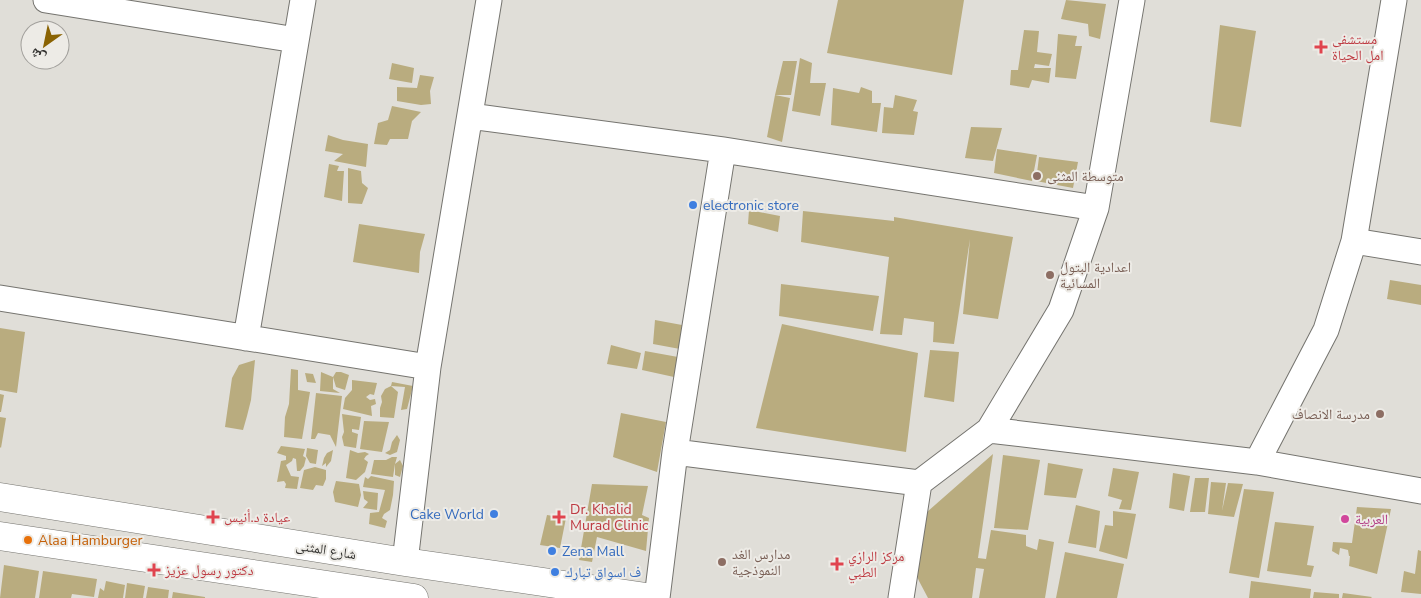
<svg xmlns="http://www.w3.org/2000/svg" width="1421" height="598" font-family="'Nunito Sans','Noto Naskh Arabic',sans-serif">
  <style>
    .building { fill: #b9ac7f }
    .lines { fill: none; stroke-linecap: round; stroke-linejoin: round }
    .minor-casing { stroke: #75746f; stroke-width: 27 }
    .secondary-casing { stroke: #75746f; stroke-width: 29 }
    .minor { stroke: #fff; stroke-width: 25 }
    .secondary { stroke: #fff; stroke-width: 28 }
    .health-dot { fill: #e0444e; stroke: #edebe6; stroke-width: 2 }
    .education-dot { fill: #8d6e63; stroke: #edebe6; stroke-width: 2 }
    .shop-dot { fill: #3f7fe0; stroke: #edebe6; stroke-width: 2 }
    .hotel-dot { fill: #d1479c; stroke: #edebe6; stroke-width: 2 }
    .food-dot { fill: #e8710a; stroke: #edebe6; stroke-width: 2 }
    .labels { text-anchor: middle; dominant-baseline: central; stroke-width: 4; stroke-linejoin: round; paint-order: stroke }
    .health-label { font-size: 14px; fill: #be3a42; stroke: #edebe6; text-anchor: start }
    .education-label { font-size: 14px; fill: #785e54; stroke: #edebe6; text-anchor: start }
    .shop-label { font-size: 14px; fill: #366cbe; stroke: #edebe6; text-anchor: start }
    .hotel-label { font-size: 14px; fill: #b23c85; stroke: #edebe6; text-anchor: start }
    .food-label { font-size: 14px; fill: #c56008; stroke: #edebe6; text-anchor: start }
    .street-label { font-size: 14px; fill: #31302e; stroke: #edebe6 }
  </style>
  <rect width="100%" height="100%" fill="#e0ded8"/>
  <path class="building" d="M838,0H964L952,75L827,53Z
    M1066,0L1106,4L1100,39L1089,36L1088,24L1061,19Z
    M1220,25L1256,31L1241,127L1210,122Z
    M1024,30L1039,31L1037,52L1052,54L1049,66L1035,64L1034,68H1051L1049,83L1032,80L1029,88L1010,85L1011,70H1018Z
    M1058,34L1077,36L1075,46H1082L1076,79L1055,77Z
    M800,58L812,63L810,83H826L820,116L792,111Z
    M783,61H797L791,95H775L790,98L782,142L767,137L775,95Z
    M392,63L414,68L412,83L389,79Z
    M420,75L434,77L430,91L431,104L421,105L397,101V87L417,88Z
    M861,87L872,91V103H881L877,132L831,125L833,88L859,93Z
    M895,95L917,100L913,111L918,112L914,135L882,133L884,107L893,108Z
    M392,106L421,112L412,121L408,139H390L387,145L374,144L378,123L388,120Z
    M971,127L1002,128L993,161L965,158Z
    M328,135L343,140L368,144L366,167L334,161L343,154L325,151Z
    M997,149L1037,155L1032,181L994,173Z
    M1039,157L1078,162L1073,188L1036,181Z
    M329,164L339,166L337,171H344L342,201L324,197Z
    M348,168L361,171L362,183L368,188L362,204L348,203Z
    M749,210L780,216L778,232L748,224Z
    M803,211L894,221V217L1013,237L998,319L963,314L970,239L954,344L933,342L934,322L904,318L902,335L880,334L889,257L801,242Z
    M359,224L425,234L420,252L419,273L353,262Z
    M1390,280L1421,285V305L1387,299Z
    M781,284L879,296L873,331L779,316Z
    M655,320L682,325L680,349L653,344Z
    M782,324L918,353L906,452L756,428Z
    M0,328L25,332L17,393L0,390Z
    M611,345L641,353L637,369L607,364Z
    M930,350L959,352L954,402L924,397Z
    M645,351L678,357L674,377L642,370Z
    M255,360L251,400L247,416L243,430L225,427L232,378L239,365Z
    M291,369L298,370V390L310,392L302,439L284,437L285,417L289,404Z
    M321,372L333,377V389L340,393L320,391Z
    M336,372H341L349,375L345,390L336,387L333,377Z
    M305,373L313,374L316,383L307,382Z
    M352,380L377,383L374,395L370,394L366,397L370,400L375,399L376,404L371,406L372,416L343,409L345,398L352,390Z
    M392,382L413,386L407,409L401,410L405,387L391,386Z
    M391,386L398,392L394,418L380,417V408L382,402L381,396L385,389Z
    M316,393L342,396L336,447L330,435L318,433L315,439H311Z
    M0,394L4,395L1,412H0Z
    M621,413L666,422L657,472L613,457Z
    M342,414L361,417L359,430L352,429V432L358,434L356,448L344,446L342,437L344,432Z
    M0,417L6,418L1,448L0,447Z
    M364,421L389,422L382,452L360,449Z
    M397,435L400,440L397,452L390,455L385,453L390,450L392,442Z
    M281,446L305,449L303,456L306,458L304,466L300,471H297L296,459L293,458L292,461L286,465L291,476L299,477L297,489L285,488L286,484L284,481L277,482L281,461L286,460V456L277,453Z
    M307,448L318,450L316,464L310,463L306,456Z
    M333,450L331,461L326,467V463L322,466L324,458L327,453Z
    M350,450L358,453L365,452L369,454L366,456L364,459L368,462L365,472L356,480L346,478Z
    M993,454L978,558L986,559L991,530L1026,535V546L1037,550L1039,539L1054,542L1045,598H979L984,569L976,568L972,598H928L919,581L908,554L927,512Z
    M1003,455L1040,460L1028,530L994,528Z
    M392,457H397L395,464L400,460L403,466L400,477L395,475V464L393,477L371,474L374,460H386Z
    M1048,463L1083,469L1076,498L1044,495Z
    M315,467L326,470V479L323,486L316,485L313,490L300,488L304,470Z
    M1113,468L1139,472L1131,510L1119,509L1122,500L1108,496Z
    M1173,473L1190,476L1184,511L1169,508Z
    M371,476L394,481L393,495L390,510L384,514L382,518L387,521L385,528L369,524L370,513L379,512L385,490L363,487L365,477L368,479Z
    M1195,478H1209L1205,512H1190Z
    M336,481L359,484L361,495L358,507L335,502L333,492Z
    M1211,482L1226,483L1222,511L1228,483L1243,484L1234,517L1208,514Z
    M592,484L648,486L642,515L649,518L646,551L597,537L592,562L579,560Z
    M1244,489L1274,492L1259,578L1229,573Z
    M363,491L378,493L377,510L363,508L368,502L364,499Z
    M1076,505L1100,511L1096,548L1068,543Z
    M1357,507L1391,509L1377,574L1349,566L1350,556H1349L1348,550L1340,548L1339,555L1332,551L1333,542L1352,543Z
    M1113,511L1136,514L1127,559L1099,551L1105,525L1113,526Z
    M547,515L566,518L560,548L540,545Z
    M1275,522L1314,526L1307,565L1314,566L1311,577L1267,571Z
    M1418,550L1421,551V594L1401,592L1404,571L1415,574Z
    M1065,552L1124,564L1117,598H1056Z
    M4,565L39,571L35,598H0Z
    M43,571L97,579L94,597L72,594L71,598H39Z
    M106,581L125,585L123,598H98L100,588L104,591Z
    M1251,581L1311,589L1310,598H1249Z
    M127,583L145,586L143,598H125Z
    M148,587L169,590L168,598H146Z
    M173,592L205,597V598H172Z
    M1314,592L1339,594V598H1313Z
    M1343,593L1372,597L1371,598H1342Z"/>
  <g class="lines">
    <g class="minor-casing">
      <path id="minor" d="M46,0L296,40
        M470,116L723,150L1096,208
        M1354,241L1421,252
        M0,298L428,367
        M246,338L303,0
        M989,430L1257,462L1421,491
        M675,452L919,483L989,430L1061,310L1096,208L1132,0
        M1257,462L1326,330L1354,241L1394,0
        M405,562L428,367L489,0
        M657,598L675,452L723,150
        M901,598L919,483"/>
    </g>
    <g class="secondary-casing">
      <path id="secondary" d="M0,497L405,562L653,598
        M0,536L414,598"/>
    </g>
    <use href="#minor" class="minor"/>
    <use href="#secondary" class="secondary"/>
  </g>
  <g class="health-dot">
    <path d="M1318.5 39.5h5v5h5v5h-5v5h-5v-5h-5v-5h5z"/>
    <path d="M210.5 509.5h5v5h5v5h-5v5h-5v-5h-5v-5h5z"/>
    <path d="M556.5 509.5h5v5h5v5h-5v5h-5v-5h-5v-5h5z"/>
    <path d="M834.5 556.5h5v5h5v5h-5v5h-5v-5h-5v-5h5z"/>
    <path d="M151.5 562.5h5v5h5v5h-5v5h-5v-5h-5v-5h5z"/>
  </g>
  <g class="education-dot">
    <circle cx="1037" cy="176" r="5"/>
    <circle cx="1050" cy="275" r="5"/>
    <circle cx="1380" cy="414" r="5"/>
    <circle cx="722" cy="562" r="5"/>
  </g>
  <g class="shop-dot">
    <circle cx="693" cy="205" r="5"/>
    <circle cx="494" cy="514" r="5"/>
    <circle cx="552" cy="551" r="5"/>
    <circle cx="555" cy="572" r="5"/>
  </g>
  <circle class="hotel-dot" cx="1345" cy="519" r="5"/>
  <circle class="food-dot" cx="28" cy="540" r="5"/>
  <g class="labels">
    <g class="health-label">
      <text x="1332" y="39">مستشفى<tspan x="1332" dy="16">امل الحياة</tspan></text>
      <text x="570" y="509">Dr. Khalid<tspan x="570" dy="16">Murad Clinic</tspan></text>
      <text x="224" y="517">عيادة د.أنيس</text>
      <text x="848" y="556">مركز الرازي<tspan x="848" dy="16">الطبي</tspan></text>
      <text x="165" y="570">دكتور رسول عزيز</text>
    </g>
    <g class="education-label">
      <text x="1047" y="176">متوسطة المثنى</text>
      <text x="1060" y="267">اعدادية البتول<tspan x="1060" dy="16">المسائية</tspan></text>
      <text x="1370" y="414" text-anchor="end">مدرسة الانصاف</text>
      <text x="732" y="554">مدارس الغد<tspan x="732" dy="16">النموذجية</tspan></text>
    </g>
    <g class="shop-label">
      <text x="703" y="205">electronic store</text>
      <text x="484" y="514" text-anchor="end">Cake World</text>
      <text x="562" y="551">Zena Mall</text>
      <text x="565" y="572">ف اسواق تبارك</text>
    </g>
    <g class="hotel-label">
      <text x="1355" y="519">العربية</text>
    </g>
    <g class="food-label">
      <text x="38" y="540">Alaa Hamburger</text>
    </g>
    <g class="street-label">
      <text transform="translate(326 550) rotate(9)">شارع المثنى</text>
    </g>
  </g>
  <g transform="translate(45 45) rotate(213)"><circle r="24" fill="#edebe6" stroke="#a2a09c"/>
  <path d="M0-4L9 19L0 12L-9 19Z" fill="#8a6303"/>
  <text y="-8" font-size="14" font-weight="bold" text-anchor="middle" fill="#31302e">ش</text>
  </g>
</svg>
